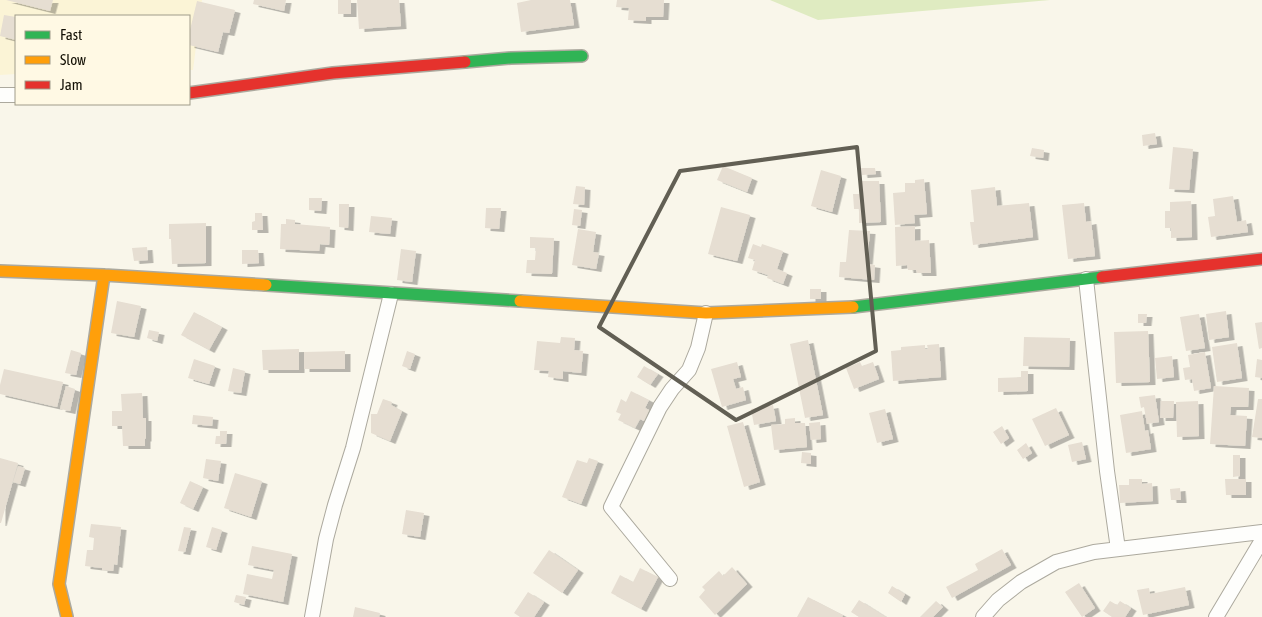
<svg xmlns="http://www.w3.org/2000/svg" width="1262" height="617" font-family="'Asap Condensed',sans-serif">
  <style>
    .built { fill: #fbf4d6 }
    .green { fill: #dfebc1 }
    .building { fill: #e6ded2; filter: url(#shadow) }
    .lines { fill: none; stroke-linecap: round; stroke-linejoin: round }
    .street-casing { stroke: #aca99e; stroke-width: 16 }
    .fast-casing { stroke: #aca99e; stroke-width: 14 }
    .slow-casing { stroke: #aca99e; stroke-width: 14 }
    .jam-casing { stroke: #aca99e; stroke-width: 14 }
    .street { stroke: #fefefc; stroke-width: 14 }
    .fast { stroke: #30b455; stroke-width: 11 }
    .slow { stroke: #ff9f0a; stroke-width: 11 }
    .jam { stroke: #e5322d; stroke-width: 11 }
    .marked { fill: none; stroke: #625f54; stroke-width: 4; stroke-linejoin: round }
  </style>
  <defs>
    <filter id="shadow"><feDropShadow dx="5.5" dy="3" stdDeviation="0" flood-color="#0004"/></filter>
  </defs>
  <rect width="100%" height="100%" fill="#f9f6ea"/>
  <path class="built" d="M0,0H202L193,70H189V16H16V74L0,75Z"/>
  <path class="green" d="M770,0H1050L818,20Z"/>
  <path class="building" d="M6,0H53L50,11Z
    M254,0H286L284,11L253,4Z
    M338,0H351V14H338Z
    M357,0H399L401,26L359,29Z
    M531,0H570L574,25L521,32L517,3Z
    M617,0H664L663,17H646V21L628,20L629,8L616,7Z
    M197,1L235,10L229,33L223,32L218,52L189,45V34Z
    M4,15L16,17V40L0,36Z
    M1155,133L1157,144L1143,146L1142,135Z
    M1173,147L1193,149L1189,190L1169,189Z
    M1032,148L1044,150L1043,158L1030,156Z
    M723,166L752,178L747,192L717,180Z
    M861,168H875L876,174L862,175Z
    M821,170L841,176L832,212L811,206Z
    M924,179L927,214L914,215L915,223L895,225L893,193L905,192V183H915V180Z
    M859,181H879L881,222L859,223V209H854L853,194H859Z
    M576,186L585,187L584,205L573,204Z
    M995,187L997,206L1029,203L1033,237L973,245L970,222H974L971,190Z
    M1233,196L1237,222L1246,220L1248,232L1211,237L1208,217L1215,216L1213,199Z
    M309,198H322L321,211L309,210Z
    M1191,201L1192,237L1171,238V228H1165V211H1170V202Z
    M1084,203L1086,222L1091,221L1095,256L1068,259L1062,205Z
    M339,204H349L348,228L339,227Z
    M721,207L750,215L737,261L708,254Z
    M486,208H501L499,229L485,228Z
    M574,209L582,210L580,226L572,225Z
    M255,213H262L263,230H252V222L255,221Z
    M371,216L392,218L390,234L369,232Z
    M286,219L295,220V224L330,227L329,245L320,244L319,251L280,249L281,224H286Z
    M206,223V263L172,264L171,239H169V224Z
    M915,226V241L929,240L931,273H917L916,270H908L907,265L896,266L895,227Z
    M578,229L596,232L593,252L599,253L596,269L572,265Z
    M849,230L870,231L867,264L875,265L874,280L839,277L840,262H846Z
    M530,237L554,238L552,274L526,273L527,260H535L536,248H530Z
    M753,244L761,247L762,244L783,251L777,269L787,273L783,284L767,278L768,275L752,270L755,260L748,258Z
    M147,247L148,260L134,261L132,248Z
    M401,249L416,251L412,282L397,280Z
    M242,250H258L259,263L242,264Z
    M810,289H821V299H810Z
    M117,301L141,306L134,337L111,333Z
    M1226,311L1229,337L1209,340L1206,314Z
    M194,312L222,327L209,350L181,335Z
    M1138,314H1147L1146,323H1138Z
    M1199,314L1205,348L1186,351L1180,317Z
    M1262,322V348L1259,349L1255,323Z
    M149,330L159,332L157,341L147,338Z
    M1148,331L1150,382L1116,383L1114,332Z
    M561,337L575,338L574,350L583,351L581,373L563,371V379L548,377L549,371L534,370L537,341L560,343Z
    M1024,337L1070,338L1069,367L1023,366Z
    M808,340L823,415L805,418L790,344Z
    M1237,343L1242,378L1217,382L1212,347Z
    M939,344L941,377L893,381L891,351L901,350V347L925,345V349H928L927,345Z
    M299,349V370H263L262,350Z
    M71,350L81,353L76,375L65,373Z
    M345,351V369H304V352Z
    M407,351L415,354L410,369L402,366Z
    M1205,352L1211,388L1194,391L1192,379L1185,380L1183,368L1190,367L1188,355Z
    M1172,356L1174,377L1157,379L1155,358Z
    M194,359L215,366L209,384L188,378Z
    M1257,359L1262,360V378L1255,377Z
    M737,362L741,377L733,379L736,389L743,387L746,400L722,407L711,369Z
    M860,362L862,366L873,362L879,379L854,389L846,368Z
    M644,366L658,374L650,385L637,377Z
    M233,368L245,371L241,393L228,391Z
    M4,369L63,382L57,407L0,394V385Z
    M1021,371H1028V391L998,392V378L1021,377Z
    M66,386L75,389L70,411L60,409Z
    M1214,386L1249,388L1248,407H1231L1230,415L1247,416L1245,446L1210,444Z
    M631,391L649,400L645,408L649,410L644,421L640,419L635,428L618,420L621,414L616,412L621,399L626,402Z
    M142,393L143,418H146V438L145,439V446H123L122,426H112V411H122L121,394Z
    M1155,395L1159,422L1147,424L1144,407L1141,408L1139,397Z
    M383,399L392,402L391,405L402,411L390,441L371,433V414H377Z
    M1258,399H1262V438L1252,437Z
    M1161,401H1174L1173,418H1160Z
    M1198,401L1199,436L1177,437L1176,402Z
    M773,405L776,421L754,425L751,409Z
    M1056,408L1069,435L1045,446L1032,419Z
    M885,409L893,439L877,443L869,413Z
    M1142,411L1145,431L1148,430L1151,449L1126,453L1120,415Z
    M193,415L213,417L212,426L192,424Z
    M795,418V423H805L807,447L774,450L771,425L785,424V419Z
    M743,422L760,482L744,487L727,426Z
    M820,422L821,439L811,440L809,423Z
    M1002,426L1009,438L1001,444L993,432Z
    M220,431H227L226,444H215L216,436H220Z
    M1082,442L1086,459L1072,462L1068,445Z
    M1026,443L1032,453L1023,459L1017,450Z
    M802,452L811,453V464L801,463Z
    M1233,455H1240V476L1233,477Z
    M0,458L18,463L1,523H0Z
    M589,458L598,461L581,504L562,497L577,460L587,463Z
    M206,459L221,461L218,481L203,478Z
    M18,466L25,468L20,484L13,482Z
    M235,473L262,481L251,517L224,508Z
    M1129,479H1142V484L1152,483L1153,501L1120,503L1119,485H1129Z
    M1225,479H1246V495H1226Z
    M190,481L203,487L193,509L180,503Z
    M1180,488L1181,500H1171L1170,489Z
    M406,510L424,513L420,537L402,534Z
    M91,524L121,527L117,565L114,564L113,571L102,570V568L85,566L87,550H93L94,538L89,537Z
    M184,527L191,528L185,552L178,551Z
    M212,527L222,530L216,550L206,547Z
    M252,546L292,554L283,602L243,594L247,574L272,579L274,570L248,565Z
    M1002,549L1011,565L952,598L946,587L978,570L975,564Z
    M549,550L578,570L562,593L533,573Z
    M732,567L747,584L715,615L699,597L705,590L702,587L719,571L723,576Z
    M640,568L658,577L641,609L611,593L620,575L633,582Z
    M1079,583L1095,608L1082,617L1065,592Z
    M892,586L905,594L901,602L888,593Z
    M1185,587L1189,605L1143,615L1137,590L1149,588L1150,594Z
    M528,592L544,602L534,617H520L514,613Z
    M236,595L246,597L244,605L234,602Z
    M808,597L843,615L842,617H797Z
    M859,600L886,617H859L851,612Z
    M936,601L943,607L933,617H920Z
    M1110,601L1117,605L1120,601L1131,608L1125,617H1112L1103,611Z
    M355,607L380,613L379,617H353Z"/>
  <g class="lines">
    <g class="street-casing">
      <path id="street" d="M0,95H16
        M1086,279L1107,471L1118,549
        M670,579L611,507L660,407L672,389L689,370L698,348L706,313
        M312,617L326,539L335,505L353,448L391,294
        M983,617L998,600L1021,582L1056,562L1094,552L1262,532
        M1216,617L1262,540"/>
    </g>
    <g class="fast-casing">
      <path id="fast" d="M465,62L511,58L582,56
        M266,285L520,301
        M853,307L1102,277"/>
    </g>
    <g class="slow-casing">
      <path id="slow" d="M0,271L104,275L266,285
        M520,301L706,313L853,307
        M67,617L59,584L104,275"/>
    </g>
    <g class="jam-casing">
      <path id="jam" d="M189,93L333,73L465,62
        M1102,277L1262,259"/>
    </g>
    <use href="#street" class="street"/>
    <use href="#fast" class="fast"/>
    <use href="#slow" class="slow"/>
    <use href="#jam" class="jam"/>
  </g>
  <path class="marked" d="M857,147L876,351L736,420L599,327L680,171Z"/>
  <rect x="15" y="15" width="175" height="90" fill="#fff9e4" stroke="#a09b8a"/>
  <rect x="25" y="31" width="25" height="8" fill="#30b455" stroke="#a09b8a"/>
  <text x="60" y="40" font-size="15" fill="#110e03">Fast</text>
  <rect x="25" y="56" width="25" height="8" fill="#ff9f0a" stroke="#a09b8a"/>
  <text x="60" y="65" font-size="15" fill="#110e03">Slow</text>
  <rect x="25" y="81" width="25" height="8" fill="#e5322d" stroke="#a09b8a"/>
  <text x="60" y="90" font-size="15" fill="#110e03">Jam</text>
</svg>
